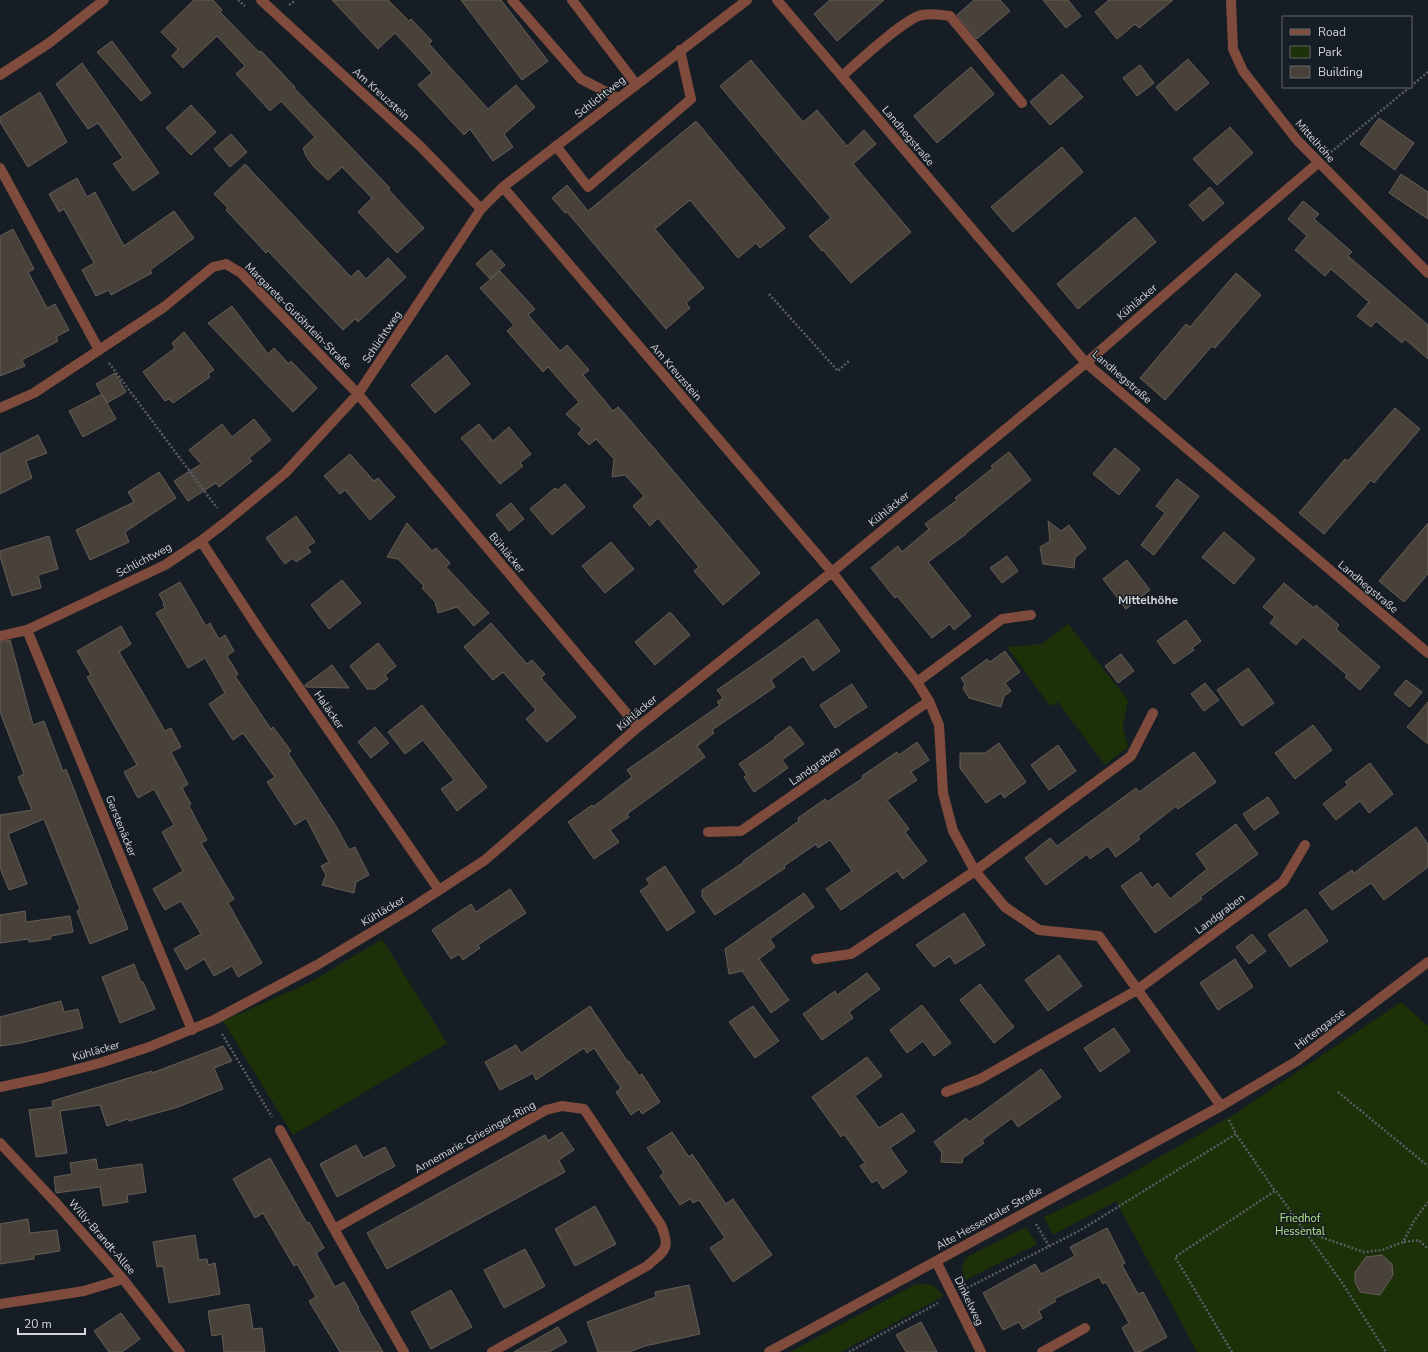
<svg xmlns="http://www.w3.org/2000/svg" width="1428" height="1352" font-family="'Nunito Sans',sans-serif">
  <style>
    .green { fill: #1c3107 }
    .building { fill: #49423b; stroke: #665e57 }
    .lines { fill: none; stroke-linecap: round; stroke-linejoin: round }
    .path { stroke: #595e64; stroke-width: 2.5; stroke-dasharray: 2 2; stroke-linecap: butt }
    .service { stroke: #7f4b3d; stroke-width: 10 }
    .minor { stroke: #7f4b3d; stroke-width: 10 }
    .labels { text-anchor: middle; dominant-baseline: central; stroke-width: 3; stroke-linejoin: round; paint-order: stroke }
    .street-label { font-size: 11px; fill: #d3d7db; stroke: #171d24 }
    .park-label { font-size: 11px; fill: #b3e989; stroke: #171d24 }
    .neighbourhood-label { font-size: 12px; font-weight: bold; fill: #d3d7db; stroke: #171d24 }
  </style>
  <rect width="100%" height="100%" fill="#171d24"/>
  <path class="green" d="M1068,624L1128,700L1123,726L1128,747L1105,765L1058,702L1050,706L1007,647L1042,644Z
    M382,939L447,1043L293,1135L223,1021L309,983Z
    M1401,1002L1428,1026V1352H1197L1116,1201L1053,1235L1044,1217L1107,1187L1233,1115Z
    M1026,1227L1037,1244L966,1280L962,1270L965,1258Z
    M916,1284L933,1285L944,1296L841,1352H790Z"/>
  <path class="building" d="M194,0H213L222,10L220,12L259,52L261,51L277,68L295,87L294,88L390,188L388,189L424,228L397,253L358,212L372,198L342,167L328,180L314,167L306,156L303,148L315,137L281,101L270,111L236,74L245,66L217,36L183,68L172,56L178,49L161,32Z
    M332,0H388L409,21L411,19L432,41L429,44L488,109L516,85L535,107L504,134L513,147L493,161L470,129L464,135L418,85L432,73L395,33L378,49Z
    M461,0H501L548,61L522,80Z
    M830,0H884L837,41L814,14Z
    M974,0H1000L1010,11L977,39L957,15Z
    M1043,0H1068L1081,16L1066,28Z
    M1109,0H1173L1139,28L1135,24L1117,39L1095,12Z
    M112,41L151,93L141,101L97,52Z
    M1188,59L1209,83L1176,111L1156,87Z
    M751,60L803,122L817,110L847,146L864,130L876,144L853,164L911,232L851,283L823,250L822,251L809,236L831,218L720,86Z
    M82,63L159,173L133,191L113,164L123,158L98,123L88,129L56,84Z
    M1140,65L1154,83L1137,96L1123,78Z
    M971,67L994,94L937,143L914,116Z
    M1062,74L1083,97L1050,125L1030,102Z
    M40,92L67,142L28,167L0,122V117Z
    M191,105L216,132L191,155L166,128Z
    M1379,118L1414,143L1395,170L1360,144Z
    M696,121L785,228L760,248L756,243L738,258L690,200L655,229L704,288L686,303L690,308L666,329L567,212L565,213L552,198L567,185L588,211Z
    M1230,127L1253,153L1217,185L1193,159Z
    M231,134L247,152L230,167L214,149Z
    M1062,147L1083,172L1013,232L991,207Z
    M245,164L351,277L358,270L366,279L388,258L406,277L358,322L355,319L343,330L268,251L266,253L226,210L228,208L214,194Z
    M1401,174L1428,192V219L1389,193Z
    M77,178L87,197L95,192L124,246L174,211L194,238L150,270L152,273L111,295L109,290L96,296L82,270L94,263L64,209L59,212L49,194Z
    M1210,187L1224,203L1203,221L1189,205Z
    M1303,201L1319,214L1314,219L1352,252L1348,256L1428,325V359L1405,339L1402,343L1376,321L1371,327L1357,316L1369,302L1331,269L1325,276L1295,250L1307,236L1288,219Z
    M1135,217L1156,242L1078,309L1057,284Z
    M13,229L34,269L28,272L47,308L55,304L69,330L56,337L58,341L22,360L25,366L0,376V236Z
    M491,250L505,265L490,279L476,264Z
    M500,271L535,309L528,315L560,351L567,345L589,370L583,375L613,411L618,407L624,413L760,573L723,605L694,571L699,567L658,518L650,526L633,506L644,496L625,475L612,477L614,459L596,439L589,445L578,434L582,429L566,414L579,402L548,367L543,372L507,331L514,325L480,288Z
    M1236,273L1261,295L1215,348L1212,346L1165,400L1140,378L1186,324L1190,327Z
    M232,306L268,354L274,348L289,364L291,361L317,388L293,412L208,323Z
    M184,332L214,370L208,374L210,377L173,403L169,399L165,401L143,372L175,348L172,343Z
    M447,355L470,384L435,413L411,385Z
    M115,373L126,392L107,403L96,384Z
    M102,394L116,419L83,437L69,411Z
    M1395,408L1420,429L1374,483L1371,480L1324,534L1299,513L1345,459L1348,461Z
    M254,419L271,440L249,458L252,461L219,487L216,483L188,501L174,481L201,464L189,450L222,424L232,437Z
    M479,424L493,441L509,427L531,454L520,463L523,466L500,484L461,438Z
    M38,435L47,453L26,461L32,478L0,494V454Z
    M1115,448L1140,469L1119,495L1093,474Z
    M1009,452L1031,480L966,533V534L928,562L971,616L954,630L950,624L932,638L897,596L895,598L871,568L898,546L902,552L929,529L925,524L957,500L955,498L993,468L991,466Z
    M350,454L374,481L378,478L395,497L370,520L345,490L340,494L324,476Z
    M159,472L176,498L125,532L129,542L90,560L76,530L134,502L128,492Z
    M1177,479L1199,496L1154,555L1141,545L1165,513L1156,506Z
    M565,484L585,507L552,535L530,509L555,488L558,490Z
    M511,503L524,519L509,531L496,515Z
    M296,516L315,542L307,547L311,552L296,562L293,558L285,564L266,538Z
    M1048,521L1061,531L1069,525L1086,548L1075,558L1074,568L1043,564L1040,547L1050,541Z
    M407,523L432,551L436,548L450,563L446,567L489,613L474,626L457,607L438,613L435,602L422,588L424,586L398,559L387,557Z
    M1428,523V574L1404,602L1379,581Z
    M1224,532L1255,559L1234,584L1202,557Z
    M49,536L58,569L38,575L41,588L12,596L0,556V551Z
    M611,542L634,569L605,593L582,566Z
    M1007,556L1018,571L1002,583L990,568Z
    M1127,560L1150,590L1126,609L1103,579Z
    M342,580L361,603L329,629L311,605Z
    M180,582L206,626L210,623L219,639L225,635L234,651L227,656L238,674L235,676L271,729L273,727L291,751L288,753L336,826L349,850L355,847L369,875L356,882L354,893L322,885L326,875L321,866L329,862L306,818L295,825L267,782L275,777L243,733L233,740L209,704L225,693L205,658L188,668L156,613L165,608L163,604L164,603L159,594Z
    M1284,583L1314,608L1316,605L1339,625L1336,629L1380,667L1360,690L1345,677L1347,675L1303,637L1296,645L1270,623L1275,617L1263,607Z
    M670,612L690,635L655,665L635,642Z
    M817,619L840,651L813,671L803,656L771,680L775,687L712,730L714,733L697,746L705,757L627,814L629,817L610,830L619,842L594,859L568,822L592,805L593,807L632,777L627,770L720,705L717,702L723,698L717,690L772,652Z
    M1186,620L1201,641L1192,648L1194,650L1174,664L1157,641Z
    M491,623L527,664L532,660L545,674L541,678L576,717L547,742L526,719L536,710L503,672L493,680L464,647Z
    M121,626L131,644L119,652L165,731L171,728L181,747L171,752L188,784L182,788L191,804L189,806L207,840L201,843L234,899L228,903L262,963L238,977L232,966L214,976L204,959L186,970L174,949L201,934L181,901L165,910L153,889L183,871L162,832L174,825L154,789L138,798L124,772L137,765L87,677L91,675L77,651Z
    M10,640L33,725L44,721L63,771L66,769L128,929L90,944L77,911L80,909L44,819L8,834L27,884L9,890L0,868V815L32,810L18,777L24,774L0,712V642Z
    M378,643L396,666L385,675L388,679L375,689H367L350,666Z
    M1005,651L1020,672L1005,683L1011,691L1004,696L1001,707L969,698L963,688L965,684L961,678L987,659L990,662Z
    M1121,654L1134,671L1118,683L1105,666Z
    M332,665L349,688L306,687L305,685Z
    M1248,668L1274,703L1242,726L1217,690Z
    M1406,680L1422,692L1410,707L1394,694Z
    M1205,683L1219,700L1204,711L1191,694Z
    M852,684L867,707L835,728L820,705Z
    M1428,702V744L1407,727Z
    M422,705L487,787L457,811L441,789L454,780L423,740L405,754L388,732Z
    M1313,725L1332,750L1295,779L1275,753Z
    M790,726L804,744L782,760L788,768L754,792L744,777L747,775L739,764L775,739L774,738Z
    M375,727L389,743L371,758L358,742Z
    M917,742L929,760L911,772L917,780L887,800L909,829L905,832L927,861L903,879L897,871L841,910L826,889L852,871L830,840L818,848L816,844L784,866L785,868L715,915L702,897V890L744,862L743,861L799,821L798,818L825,799L827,802L863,778L862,776L897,752L899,755Z
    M999,743L1026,782L1004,798L1001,793L986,803L960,768V753H985Z
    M1058,745L1076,771L1049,790L1031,765Z
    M1194,752L1216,782L1178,809L1176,806L1138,836L1140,839L1116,857L1108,846L1090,859L1087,854L1046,885L1025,858L1050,838L1057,846L1136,788L1139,792Z
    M1370,763L1393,794L1369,813L1360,801L1336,820L1323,804L1348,785L1345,782Z
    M1268,797L1279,813L1254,830L1243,814Z
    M1236,824L1258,854L1200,897L1202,899L1155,933L1121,886L1141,872L1152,888L1158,883L1170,899L1207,869L1196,854Z
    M1416,827L1428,844V867L1384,900L1371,883L1332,910L1319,893L1352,870L1354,873Z
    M665,866L695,912L667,931L640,891L650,884L646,879Z
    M510,889L526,913L478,945L480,948L463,960L459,954L451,959L432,930L471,904L476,912Z
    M804,893L814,907L770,939L775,947L759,959L789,1000L771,1013L742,971L729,974L725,949Z
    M1306,909L1328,941L1290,967L1268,935Z
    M25,911L26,922L70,916L73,932L51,936V939L29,942V939L0,943V915Z
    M964,913L985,945L955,964L950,956L934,967L916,945Z
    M1252,934L1266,951L1249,964L1236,947Z
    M1059,955L1082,986L1048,1011L1025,980Z
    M1235,959L1253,987L1218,1010L1200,983Z
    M134,964L141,982H143L155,1009L120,1023L102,977Z
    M867,973L880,989L849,1012L853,1018L822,1040L803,1014L835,991L837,995Z
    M980,984L1014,1027L994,1043L960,1000Z
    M61,1001L64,1012L78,1009L83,1028L21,1043L0,1046V1017Z
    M922,1005L951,1043L934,1056L923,1041L907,1053L890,1030Z
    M590,1006L628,1062L629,1061L639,1076L642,1074L660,1102L642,1114L639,1109L631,1115L616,1092L621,1088L594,1048L587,1053L584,1048L536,1080L533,1073L500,1090L485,1062L516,1045L521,1053Z
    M753,1006L779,1041L755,1058L729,1022Z
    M1114,1028L1130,1051L1100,1072L1084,1048Z
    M223,1046L232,1061L214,1068L223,1089L178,1107L129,1121L128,1119L107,1126L100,1105L60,1111L67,1153L36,1157L29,1110L53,1107L52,1101L152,1071V1073Z
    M867,1057L882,1076L855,1096L879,1128L902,1113L915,1131L890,1148L907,1172L883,1189L877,1180L872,1183L860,1166L865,1163L844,1134L841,1137L812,1097Z
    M1041,1069L1061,1097L1018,1127L1012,1118L982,1140L984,1143L963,1158L962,1163L941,1162L942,1153L934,1142L966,1118L969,1122Z
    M562,1132L574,1150L559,1160L565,1172L387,1269L367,1233L545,1135L548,1141Z
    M672,1132L689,1157L692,1154L726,1204L733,1199L772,1255L733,1282L710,1248L725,1238L699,1200L693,1203L690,1199L680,1205L660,1176L664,1173L647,1148Z
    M356,1145L363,1158L385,1147L395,1166L337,1197L320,1164Z
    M270,1158L307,1223L309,1222L324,1248L316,1253L335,1287L344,1282L359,1308L358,1309L383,1352H340L309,1301L316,1297L297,1264L294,1266L263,1213L255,1218L233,1179Z
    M96,1159L98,1170L142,1164L146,1192L127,1195L128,1202L103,1206L100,1187L56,1193L54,1177L72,1174L70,1163Z
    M595,1206L616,1244L575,1266L555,1229Z
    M28,1219L30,1233L57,1230L60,1251L34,1255V1259L0,1264V1224Z
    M1107,1228L1125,1263L1122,1265L1138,1294L1143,1292L1167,1337L1140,1352H1135L1122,1328L1129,1323L1106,1282L1103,1284L1099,1277L1054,1299L1056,1301L1039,1311L1042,1318L1023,1329L1019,1322L1003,1330L983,1293L1035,1264L1041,1274L1075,1256L1070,1247Z
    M195,1235L199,1260L207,1259L208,1265L215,1263L220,1294L169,1303L163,1266L157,1267L153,1242Z
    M525,1249L545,1286L504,1308L484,1270Z
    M1382,1255L1392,1264L1393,1275L1380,1295L1360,1292L1355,1282V1272L1366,1257Z
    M689,1285L700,1334L645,1346L629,1352H598L587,1322L656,1297L655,1292Z
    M451,1290L472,1327L431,1349L411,1312Z
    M249,1304L253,1329L262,1328L265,1352H224L222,1334L212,1336L208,1311Z
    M121,1313L140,1339L122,1352H109L94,1331Z
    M921,1322L937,1352H906L896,1335Z
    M558,1327L567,1342L549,1352H514Z"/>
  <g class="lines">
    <path class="path" d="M238,0L245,6
      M289,5L296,0
      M1411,86L1428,72
      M1331,152L1410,87
      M769,294L838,371L850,360
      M109,363L217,508
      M222,1034L272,1117
      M1338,1092L1428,1166
      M1276,1191L1343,1284L1386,1352
      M1036,1224L1049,1246
      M1306,1232L1364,1252L1382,1250L1403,1242L1414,1221L1428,1202
      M1404,1242L1419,1240L1428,1249
      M967,1288L1079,1231L1236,1134L1229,1120
      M849,1352L938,1303
      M1232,1352L1175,1257L1275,1191L1236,1134"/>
    <path class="service" d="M512,0L581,79L618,98
      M572,0L636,84
      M842,76C858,62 905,18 922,15C931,13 941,15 950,16L1022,103
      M556,146L588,187L691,99L680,50
      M1223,244L1318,163
      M1042,1352L1085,1328"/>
    <path class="minor" d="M261,0L420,146L481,209
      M777,0L1086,363L1428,653
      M1231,0L1233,49L1243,71L1297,140L1428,273
      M0,75L49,43L104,0
      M0,168L99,350
      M503,187L832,572L917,682L929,701L939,725L943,793L953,831L975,871L1005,907L1039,930L1099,936L1221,1106
      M0,408L34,393L164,307L213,267L226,264L241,273L358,394L638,727
      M201,541L262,634L439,890
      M27,630L192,1030
      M0,636L27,630L165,565L201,541L227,521L285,473L358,394L481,209L503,187L747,0
      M917,682L1002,619L1031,615
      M708,832L741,831L929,701
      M816,959L851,954L975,871L1131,756L1153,713
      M0,1087L43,1078L100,1063L149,1047L214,1020L317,965L410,909L485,860L638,727L832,572L1086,363L1223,244
      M946,1092L980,1079L1137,990L1283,882L1305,845
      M280,1130L334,1229
      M0,1143L57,1204L123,1279L180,1352
      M936,1261L981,1352
      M0,1304L84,1291L123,1279
      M404,1352L334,1229L546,1110L562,1106L584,1109L661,1225C671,1249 665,1250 647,1266L492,1352
      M769,1352L1221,1106L1297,1061L1428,962"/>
  </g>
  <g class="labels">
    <g class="street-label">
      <text transform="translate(381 94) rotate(42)">Am Kreuzstein</text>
      <text transform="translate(600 97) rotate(-38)">Schlichtweg</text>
      <text transform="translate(908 136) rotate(50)">Landhegstraße</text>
      <text transform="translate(1315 141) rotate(48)">Mittelhöhe</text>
      <text transform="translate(1137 302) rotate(-41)">Kühläcker</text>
      <text transform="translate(298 316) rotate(45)">Margarete-Gutöhrlein-Straße</text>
      <text transform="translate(382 337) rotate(-56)">Schlichtweg</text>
      <text transform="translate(676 372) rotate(49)">Am Kreuzstein</text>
      <text transform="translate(1122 377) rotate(41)">Landhegstraße</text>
      <text transform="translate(889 509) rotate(-39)">Kühläcker</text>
      <text transform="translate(507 553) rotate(50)">Bühläcker</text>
      <text transform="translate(144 560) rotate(-28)">Schlichtweg</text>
      <text transform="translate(1368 587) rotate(40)">Landhegstraße</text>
      <text transform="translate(329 710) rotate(55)">Haläcker</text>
      <text transform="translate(637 713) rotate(-40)">Kühläcker</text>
      <text transform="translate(815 766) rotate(-35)">Landgraben</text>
      <text transform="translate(121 826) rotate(68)">Gerstenäcker</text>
      <text transform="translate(383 911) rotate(-31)">Kühläcker</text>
      <text transform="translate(1220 914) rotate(-37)">Landgraben</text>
      <text transform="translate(1320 1029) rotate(-37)">Hirtengasse</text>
      <text transform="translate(96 1051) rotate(-16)">Kühläcker</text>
      <text transform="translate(475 1137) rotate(-29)">Annemarie-Griesinger-Ring</text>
      <text transform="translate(989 1218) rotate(-29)">Alte Hessentaler Straße</text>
      <text transform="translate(102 1237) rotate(49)">Willy-Brandt-Allee</text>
      <text transform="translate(969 1301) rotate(64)">Dinkelweg</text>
    </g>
    <g class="park-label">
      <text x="1300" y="1218">Friedhof<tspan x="1300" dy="13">Hessental</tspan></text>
    </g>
    <g class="neighbourhood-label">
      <text x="1148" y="600">Mittelhöhe</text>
    </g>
  </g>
  <rect x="1282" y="16" width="130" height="72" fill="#171d24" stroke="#62676d"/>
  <rect x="1290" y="29" width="20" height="6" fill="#7f4b3d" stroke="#62676d"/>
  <text x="1318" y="36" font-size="12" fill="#d3d7db">Road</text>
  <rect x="1290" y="46" width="20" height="12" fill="#1c3107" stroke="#62676d"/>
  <text x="1318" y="56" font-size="12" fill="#d3d7db">Park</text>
  <rect x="1290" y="66" width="20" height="12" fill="#49423b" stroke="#62676d"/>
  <text x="1318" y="76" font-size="12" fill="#d3d7db">Building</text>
  <path d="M18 1328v6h67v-6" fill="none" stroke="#d3d7db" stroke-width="2"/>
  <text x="24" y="1328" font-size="12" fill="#d3d7db" stroke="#171d24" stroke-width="3" paint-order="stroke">20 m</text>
</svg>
